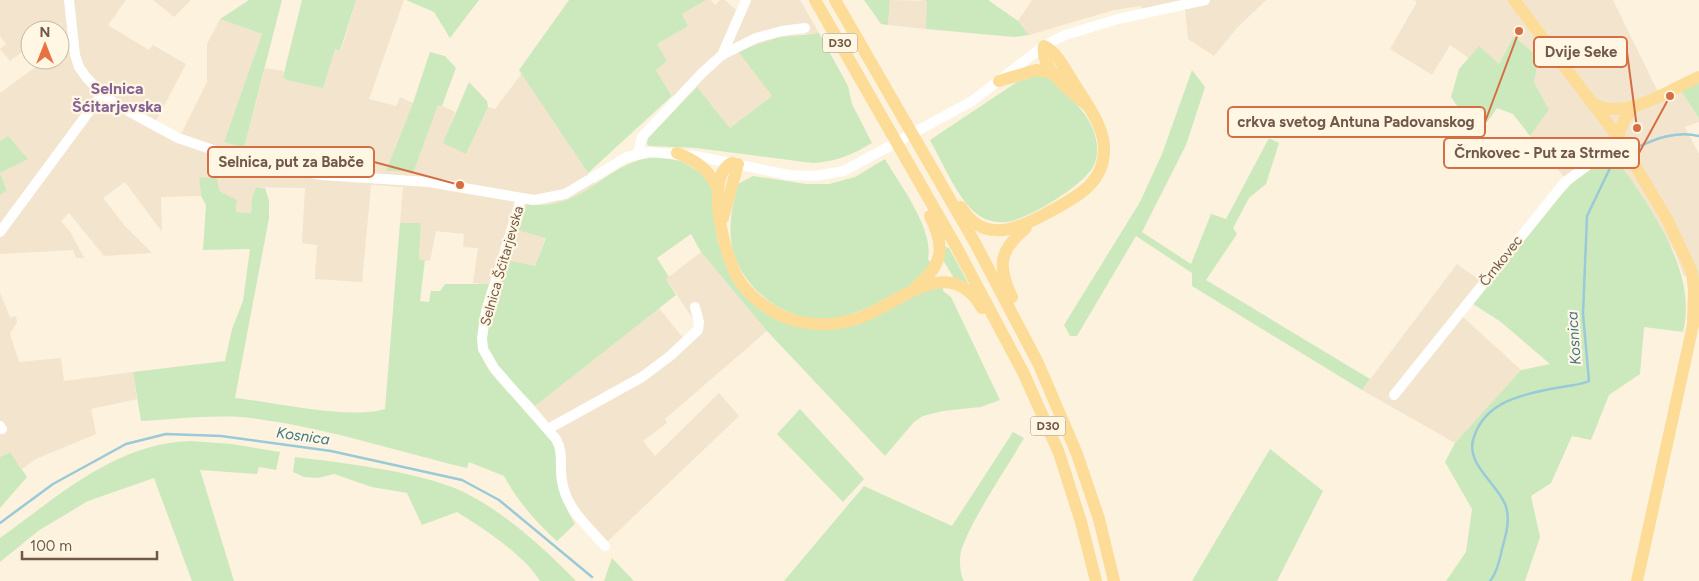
<svg xmlns="http://www.w3.org/2000/svg" width="1699" height="581" font-family="Figtree,sans-serif">
  <style>
    .residential { fill: #f3e4cd }
    .green { fill: #cce9be }
    .lines { fill: none; stroke-linecap: round; stroke-linejoin: round }
    .stream { stroke: #9ac9d7; stroke-width: 2.5 }
    .minor { stroke: #fff; stroke-width: 10 }
    .major { stroke: #fcdc96; stroke-width: 12 }
    .labels { text-anchor: middle; dominant-baseline: central; stroke-width: 4.5; stroke-linejoin: round; paint-order: stroke }
    .shield { fill: #fff6e4; stroke: #9c8876; stroke-width: 1 }
    .shield-label { font-size: 12px; font-weight: bold; fill: #725947 }
    .street-label { font-size: 14px; fill: #725947; stroke: #fff6e4 }
    .water-label { font-size: 15px; font-style: italic; fill: #417685; stroke: #fff6e4 }
    .quarter-label { font-size: 16px; font-weight: bold; fill: #876295; stroke: #fff6e4 }
    .leader { fill: none; stroke: #d56e43; stroke-width: 2 }
    .callout-dot { fill: #d56e43; stroke: #fff6e4; stroke-width: 2 }
    .callout { fill: #fff6e4; stroke: #d56e43; stroke-width: 2 }
    .callout-label { font-size: 15px; text-anchor: middle; font-weight: bold; fill: #725947 }
  </style>
  <rect width="100%" height="100%" fill="#fcf2de"/>
  <path class="residential" d="M0,0H126L108,25L149,50L153,45L186,64L156,121L181,134L207,82V44L220,19L262,34L224,142L244,148L265,68L284,71L283,77L335,49L341,51L356,0H404L369,99L396,106L400,97L413,103L386,171H414L438,104L455,112L451,125L466,153L488,107L495,109L522,73L595,184L571,199L558,203L526,205L546,237L535,266L508,260L500,286L473,283L478,248L463,247L464,234L436,231L430,261L419,259L421,223H400L403,187L371,185L362,282L315,279L317,245L302,243L305,188L256,187L252,197L251,213L236,212L237,200L218,191L216,178L199,177L201,196L161,197L162,232L125,182L103,198L125,226L152,253L104,256L69,213L61,221L71,233L84,258H76L73,250L0,254V195L7,189L0,173L8,136L0,141V93L38,65L35,60H60V30H30V54L26,49L10,61L0,49L6,44L0,36Z
    M153,0H191L174,17Z
    M706,0H711L715,5L720,0H725L736,10L741,0H800L819,33L801,34L739,51L772,96L730,128L697,87L679,106L656,70L667,61L656,44L688,26L682,14Z
    M890,0L928,1L926,29L888,25Z
    M1032,0H1266L1237,28L1214,56L1188,39L1185,8L1144,16L1141,6L1114,10L1029,35L1018,21Z
    M1413,0H1613L1660,96L1679,88L1699,118V122L1685,127L1699,154V278L1684,276L1674,251L1609,145L1565,178L1530,136L1549,110L1534,82L1539,58L1514,36L1499,64L1479,47L1469,58L1450,45L1432,75L1390,49L1417,2Z
    M701,252L767,331L665,419L667,423L643,441L655,456L719,393L739,416L607,542L582,518L567,493L555,431L535,406L659,308L684,339L692,332L696,323L666,279Z
    M1457,264L1481,281L1463,317L1521,370L1455,443L1362,390Z
    M0,293L10,317L16,316L17,322L10,334L19,362L61,358L64,381L133,372L137,399L91,409L96,434L36,459L22,469L10,452L0,457Z"/>
  <path class="green" d="M249,0H282L244,148L224,142L262,34L220,19Z
    M302,0H356L340,51L335,49L323,88L287,80L283,77Z
    M406,0H479L450,38L434,12Z
    M569,0H706L682,14L688,26L657,44L667,61L656,70L672,96L588,173L519,70Z
    M864,0H890L888,25L881,24Z
    M988,0L1018,21L1029,35L1014,37L926,29L927,1L920,0Z
    M819,33L848,86L852,104L872,143C853,154 836,162 813,163L696,148L649,146L647,144L648,138L697,87L730,128L772,96L738,51L777,38Z
    M1514,36L1539,58L1534,82L1549,110L1530,136L1513,114L1497,108L1485,125L1466,119L1451,97L1459,69L1479,46L1499,64Z
    M430,52L445,56L456,68L442,106L438,105L414,171H386L413,103Z
    M1192,70L1205,87L1186,145L1142,232L1191,264L1211,214L1226,219L1269,138L1279,143L1266,184L1249,198L1233,228L1237,234L1206,280L1370,379L1362,390L1192,286V273L1136,236L1077,336H1070L1064,325L1140,202L1162,154Z
    M1041,74C1057,81 1067,93 1078,106C1092,121 1103,146 1094,165C1085,185 1027,220 1006,222C996,223 984,220 977,214C958,200 942,161 930,140L1017,82Z
    M1699,80V118L1679,88Z
    M469,82L487,101L488,107L466,154L443,143Z
    M8,136L28,159L0,173L7,190L0,195V141Z
    M1613,153C1646,203 1699,269 1683,332L1644,327L1640,374L1609,395L1591,440L1572,436L1551,483L1531,496L1540,537L1525,581H1446L1466,552L1472,509L1445,462L1455,443L1521,370L1550,364L1501,322L1473,304L1548,209L1575,180Z
    M659,157L681,161L703,174L714,188L717,239L731,276L809,329L943,285V291L951,297L1000,400L981,407L943,411L923,416L914,422L885,456L767,331L701,252L691,234L657,258L669,277L666,279L676,295L535,406C520,389 497,372 488,350C481,330 502,281 508,260L535,266L546,238L518,230L526,205C541,205 557,205 572,198C602,183 623,158 659,157Z
    M885,159C900,185 934,229 928,259L932,265C927,271 922,278 917,282C911,287 903,290 896,293C872,306 850,319 822,319C779,319 736,283 731,240C729,220 733,203 738,184L753,176L806,184H829L855,177Z
    M199,177L217,178L219,191L237,200L236,212L251,213L252,197L256,187L265,188L269,201V218L235,398C273,402 351,420 385,409L400,223H421L419,259L425,260L420,301L429,302L431,291H440L445,284H489C465,359 483,365 532,417C540,426 552,436 556,447C559,455 557,466 558,474C559,494 565,507 575,524L557,541C535,521 518,502 504,476L469,462L467,468C396,451 324,427 251,418C215,414 177,419 141,421L133,372L225,361L232,329L243,301L250,249L203,250L206,205L201,196Z
    M944,246L949,248L968,283L955,280L943,260Z
    M800,409L864,479L843,502L777,434Z
    M1013,432L1024,438C1005,471 973,516 961,551C959,558 960,575 964,581H784L864,486L952,526Z
    M190,441L232,444L280,452L276,470L259,467L257,474L200,470L234,581H192L154,478L88,501L38,531L0,562V538C57,497 116,443 190,441Z
    M1270,449L1323,491L1277,581H1192Z
    M10,452L27,477L0,508V457Z
    M295,457C345,463 406,470 452,487C496,504 543,547 576,581H540C524,555 483,528 457,512L422,525L407,493L372,487L334,474L318,478L304,477L293,472Z
    M612,558L634,581H604Z"/>
  <g class="lines">
    <path class="stream" d="M1631,150C1653,140 1674,130 1699,136
      M0,523L53,484L126,444L166,434L221,436L331,451L462,480L499,500L592,577
      M1490,581C1497,573 1500,559 1502,549C1506,535 1511,518 1505,504C1496,482 1464,463 1474,437C1486,399 1529,393 1562,387C1571,385 1581,385 1589,381L1583,314L1587,216L1610,168L1623,154"/>
    <path class="minor" d="M69,0L75,55L79,67L86,77L102,94L119,106L178,138L231,156L321,175L429,182L534,200L565,194L627,157L649,152L696,156L789,175L815,176L844,171L972,101L1044,46L1065,35L1118,19L1205,0
      M722,55L746,0
      M638,154L642,137L702,73L722,55L756,38L782,31L805,28
      M521,199L486,312L482,338L483,349L494,368L556,439C564,453 559,465 562,481C566,509 588,526 605,546
      M0,232L102,94
      M1394,395L1565,182L1621,141
      M0,426L2,429
      M548,429L642,377L670,356L698,330L699,322L695,307"/>
    <path class="major" d="M815,0L957,248L1024,374L1059,453L1081,522L1096,581
      M835,0L974,241L1038,363L1077,454L1099,519L1114,581
      M1514,0L1618,137L1667,219L1692,272L1694,290L1693,325L1637,581
      M999,81L1036,70L1054,73
      M1594,104C1625,121 1669,90 1699,77
      M1618,137L1624,120L1634,107
      M677,153C697,161 710,170 718,190
      M732,163C702,177 726,262 741,283C754,301 775,315 796,321C816,326 837,325 856,319C897,306 949,250 982,308
      M961,207C984,246 1020,228 1051,211C1078,196 1106,182 1104,146C1103,126 1087,104 1077,88C1068,75 1058,52 1044,46C1040,70 1071,91 1087,105
      M723,218L738,164
      M917,286C944,264 945,246 930,216
      M1012,297C997,266 999,250 1026,228"/>
  </g>
  <g class="labels">
    <g class="shield">
      <rect x="822.5" y="33.5" width="35" height="19" rx="4"/>
      <rect x="1030.5" y="416.5" width="35" height="19" rx="4"/>
    </g>
    <g class="shield-label">
      <text x="840" y="43">D30</text>
      <text x="1048" y="426">D30</text>
    </g>
    <g class="street-label">
      <text transform="translate(1501 261) rotate(-52)">Črnkovec</text>
      <text transform="translate(502 266) rotate(-74)">Selnica Šćitarjevska</text>
    </g>
    <g class="water-label">
      <text transform="translate(1574 338) rotate(-94)">Kosnica</text>
      <text transform="translate(303 436) rotate(8)">Kosnica</text>
    </g>
    <g class="quarter-label">
      <text x="117" y="88">Selnica<tspan x="117" dy="18">Šćitarjevska</tspan></text>
    </g>
  </g>
  <path class="leader" d="M1637 128L1627 52M1519 31L1485 122M1670 96L1639 153M460 185L374 162"/>
  <g class="callout-dot">
    <circle cx="1637" cy="128" r="5"/>
    <circle cx="1519" cy="31" r="5"/>
    <circle cx="1670" cy="96" r="5"/>
    <circle cx="460" cy="185" r="5"/>
  </g>
  <g class="callout">
    <rect x="1534" y="37" width="93" height="30" rx="5"/>
    <rect x="1228" y="107" width="257" height="30" rx="5"/>
    <rect x="1444" y="138" width="195" height="30" rx="5"/>
    <rect x="208" y="147" width="166" height="30" rx="5"/>
  </g>
  <g class="callout-label">
    <text x="1581" y="57">Dvije Seke</text>
    <text x="1356" y="127">crkva svetog Antuna Padovanskog</text>
    <text x="1542" y="158">Črnkovec - Put za Strmec</text>
    <text x="291" y="167">Selnica, put za Babče</text>
  </g>
  <g transform="translate(45 45)"><circle r="24" fill="#fff6e4" stroke="#c7b7a5"/>
  <path d="M0-4L9 19L0 12L-9 19Z" fill="#e77242"/>
  <text y="-8" font-size="14" font-weight="bold" text-anchor="middle" fill="#725947">N</text>
  </g>
  <path d="M22 551v8h135v-8" fill="none" stroke="#725947" stroke-width="2.5"/>
  <text x="30" y="551" font-size="15" fill="#725947" stroke="#fff6e4" stroke-width="4" paint-order="stroke">100 m</text>
</svg>
